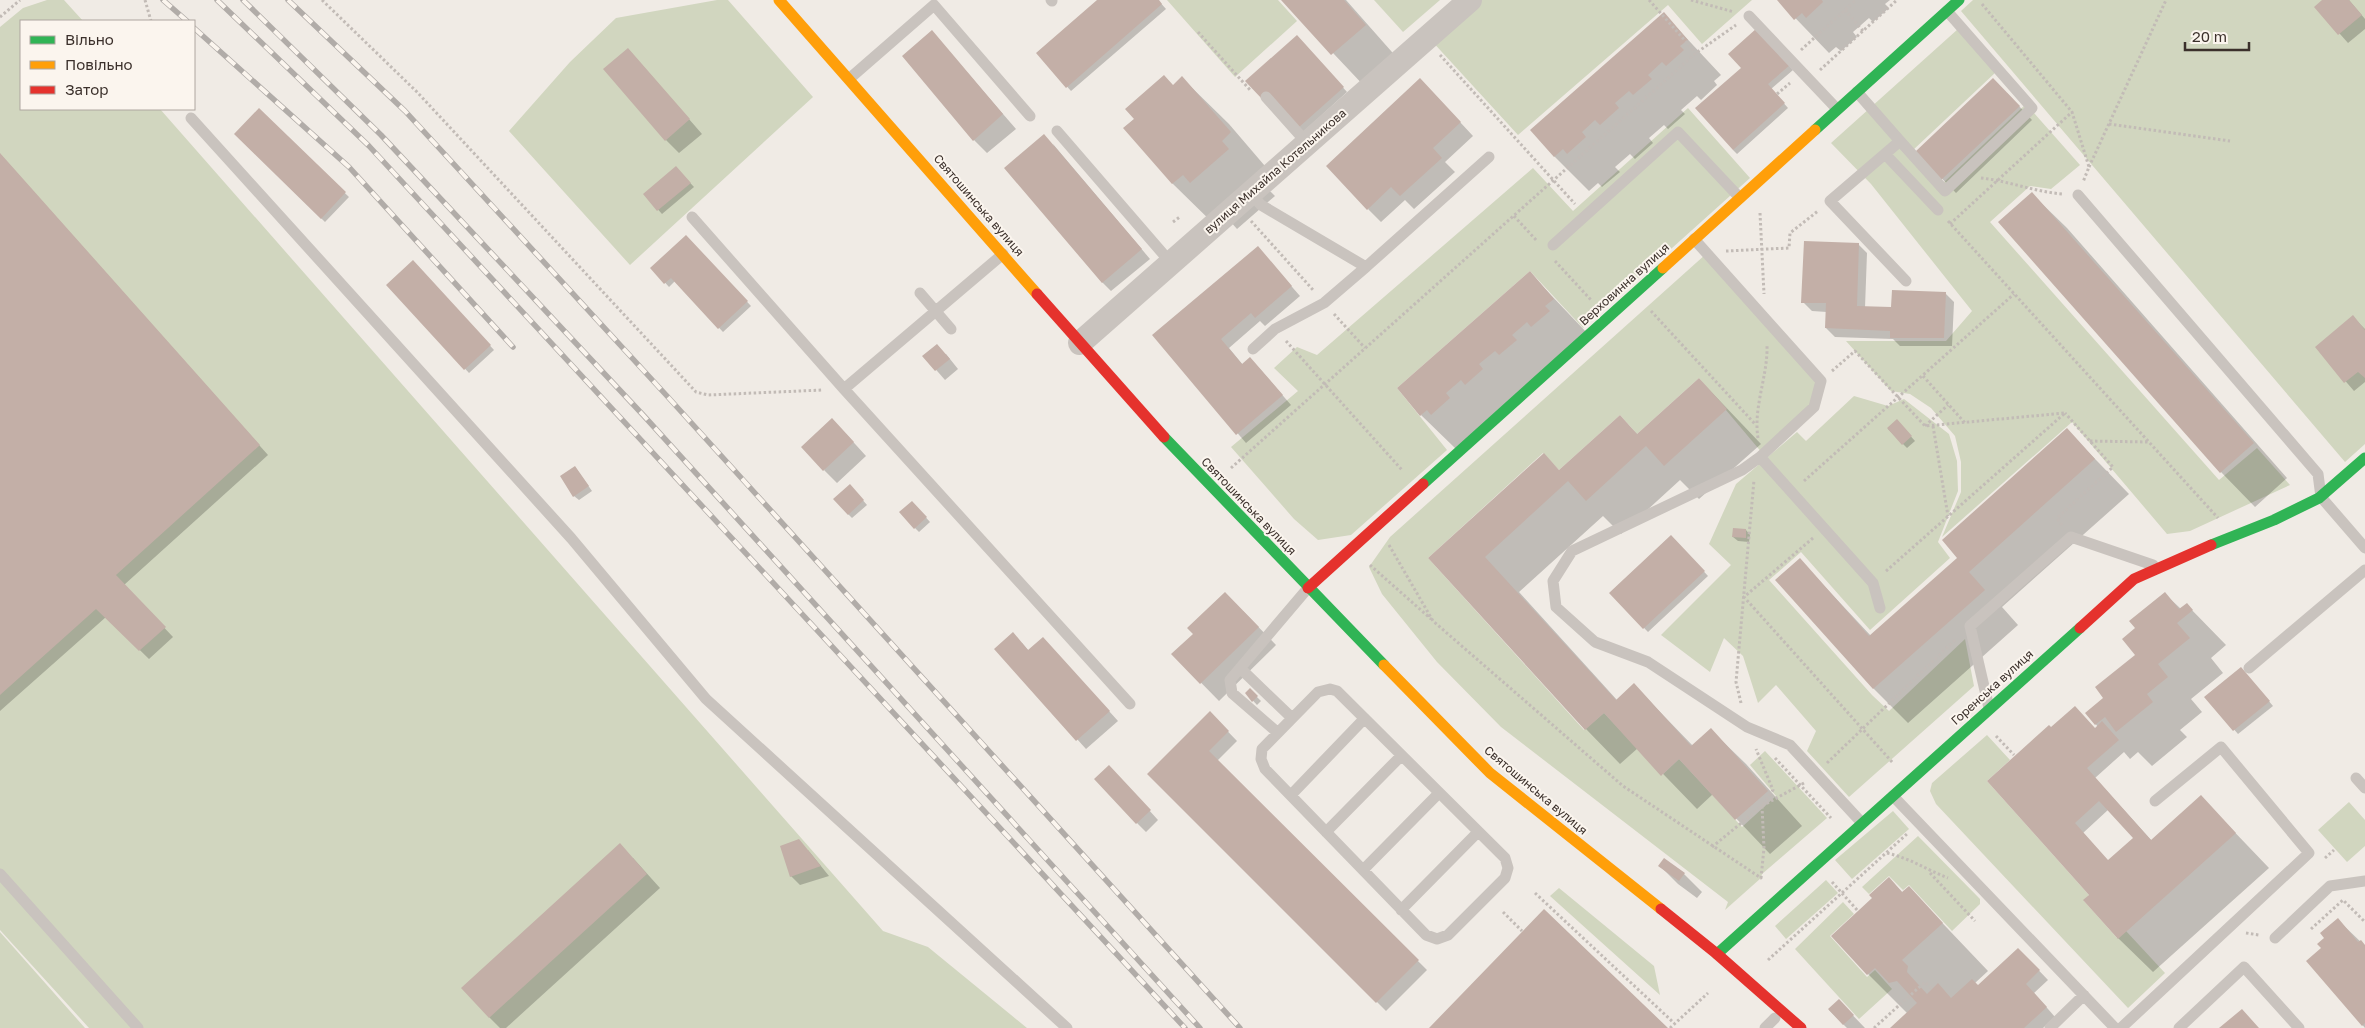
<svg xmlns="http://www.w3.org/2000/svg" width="2365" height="1028" font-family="'Golos Text',sans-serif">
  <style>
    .green { fill: #d1d6bf }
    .shadow { fill: #0003; fill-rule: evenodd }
    .building { fill: #c3afa7; fill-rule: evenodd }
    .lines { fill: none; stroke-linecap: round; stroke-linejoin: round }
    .path { stroke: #c2bbb6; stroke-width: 3; stroke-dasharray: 2.5 2.5; stroke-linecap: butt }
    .lane { stroke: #c9c3be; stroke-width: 11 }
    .street { stroke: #c9c3be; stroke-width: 24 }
    .fast { stroke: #30b455; stroke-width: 11 }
    .slow { stroke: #ff9f0a; stroke-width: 11 }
    .jam { stroke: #e5322d; stroke-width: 11 }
    .rail-casing { stroke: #b1aca8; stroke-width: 5.5 }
    .rail { stroke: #fbf5ee; stroke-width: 4; stroke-dasharray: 11; stroke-linecap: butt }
    .labels { text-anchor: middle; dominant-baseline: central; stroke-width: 4; stroke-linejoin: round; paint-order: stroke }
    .street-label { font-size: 12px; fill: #3b302b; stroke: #fbf5ee }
  </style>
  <rect width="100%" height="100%" fill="#f0ebe5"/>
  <path class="green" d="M47,0H64L83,21H21V109H160L883,931L928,947L1027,1028H89L0,930V27L23,8Z
    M717,0H728L813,97L630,265L509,131L570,62L616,18Z
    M1167,0H1278L1297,21L1235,77Z
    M1374,0H1440L1403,32Z
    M1475,0H1752L1702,44L1668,5L1518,135L1430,39Z
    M1973,0H2365V444L2345,462L1961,11Z
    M1958,29L1996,72L1912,151L1942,184L2026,104L2080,165L2051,189L2030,186L1990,222L2219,480L2257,448L2290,485L2190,531L2167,534L2072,422L1942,537L1961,492V462L1955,436L1931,408L1910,394L1891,391L1846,341H1946L1972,311L1871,184L1831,143Z
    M1688,108L1750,178L1583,328L1530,271L1397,388L1447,450L1351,535L1318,540L1294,519L1231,447L1298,391L1274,368L1297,347L1317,355L1533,168L1573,211Z
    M1706,254L1821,381L1814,407L1763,454L1699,378L1637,434L1620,415L1559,470L1543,453L1428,558L1584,730L1604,713L1662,775L1679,759L1742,827L1776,796L1750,765L1765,751L1827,818L1762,874L1761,878L1725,910L1728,902L1501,727L1437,662L1382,594L1369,567L1390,537Z
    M1854,396L1888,406L1904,399L1949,434L1957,461L1958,491L1938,542L1950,558L1870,630L1801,552L1769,580L1872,695L1889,711L1965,639L1974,686L1849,797L1807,751L1816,731L1776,685L1758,703L1743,656L1724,638L1710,672L1661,635L1731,565L1709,544L1736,484L1797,432L1806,441Z
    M1987,735L2010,760L1987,781L2089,895L2084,901L2117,938L2126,931L2165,973L2128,1008L1936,804L1930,791L1932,783Z
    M2349,802L2365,820V846L2347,862L2318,830Z
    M1893,811L1909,829L1852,879L1835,860Z
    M1918,836L1980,899V904L1952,931L1909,885L1903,890L1889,876L1869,894L1862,887Z
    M1826,880L1838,893L1786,939L1775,926Z
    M1559,888L1654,966L1660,995L1550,896Z
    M1843,902L1854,914L1830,936L1867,977L1875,970L1892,989L1859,1019L1795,949Z
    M0,932L85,1028H0Z"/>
  <path class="shadow" d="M1099,0H1158L1166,9L1071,91L1037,53Z
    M1283,0H1346L1399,60L1367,89Z
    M1778,0H1890L1885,4L1889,8L1873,22L1869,18L1853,32L1857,37L1841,51L1836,47L1829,53Z
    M2324,0H2349L2365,19V29L2348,43L2316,7Z
    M1664,14L1721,75L1714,81L1717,85L1701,100L1697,96L1681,110L1685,114L1668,129L1664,125L1649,138L1653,143L1635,159L1630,154L1615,167L1620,172L1602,187L1598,183L1589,191L1554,156Z
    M1757,30L1793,70L1771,89L1788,108L1737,154L1733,150L1742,68Z
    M932,32L1016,129L987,153L974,140Z
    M1301,41L1347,92L1303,132L1299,128Z
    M628,49L702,134L679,153L666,140Z
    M1182,78L1229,124L1277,180L1267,188L1275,196L1237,229L1230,221L1220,230L1173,184L1124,128Z
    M1433,93L1473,136L1445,162L1455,172L1414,209L1405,200L1381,222L1368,209Z
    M2007,93L2032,120L1956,193L1916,152Z
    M259,110L349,197L325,222L235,134Z
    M1053,144L1150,259L1111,291L1102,282Z
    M0,154L268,455L124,585L173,637L149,659L106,617L0,711Z
    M680,172L694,187L662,214L644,194Z
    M2032,194L2067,228L2287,478L2255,507L2221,472Z
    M686,237L751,306L723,332L675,281L669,287L652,268Z
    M1858,244L1867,253L1865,308L1893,309L1945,293L1954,302L1952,346H1900L1893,339L1835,337L1826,328L1827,312L1812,311L1803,302Z
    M1258,248L1300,296L1265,326L1260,321L1229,348L1243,365L1259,368L1291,405L1246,443L1154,336Z
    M413,262L494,350L469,373L388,285Z
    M1530,273L1588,334L1456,449L1421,415Z
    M2353,317L2365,329V382L2354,391L2316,347Z
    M946,354L958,369L945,380L924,356Z
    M1699,379L1761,444L1699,499L1680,480L1621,534L1603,516L1519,592L1617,700L1634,685L1693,746L1711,730L1746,764L1802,826L1770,854L1713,794L1697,809L1638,748L1620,764L1586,729L1430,558L1560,471L1620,417L1638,435Z
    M1897,421L1915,441L1907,448L1888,429Z
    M2067,430L2129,494L2002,607L2018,625L1908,723L1874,689L1777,580L1800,560L1871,636L1959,558Z
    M846,434L866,456L837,483L824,470Z
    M575,467L592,491L579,500L574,496Z
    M854,490L867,505L852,518L848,514Z
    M912,502L930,522L919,532L915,528Z
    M1746,530L1750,535L1749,542L1738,541L1733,537Z
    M1671,536L1708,576L1648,632L1610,593Z
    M2165,594L2181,609L2187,605L2226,645L2211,658L2223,673L2191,699L2202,712L2180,730L2187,737L2152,766L2138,752L2130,759L2124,752L2095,778L2152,841L2201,797L2269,868L2153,972L2118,938L2091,895L1988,781L2098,727L2087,713L2105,698L2137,655V628ZM2109,809L2134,838L2108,862L2083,833Z
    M1243,611L1276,645L1219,701L1173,654Z
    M1022,643L1029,651L1051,647L1118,721L1086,749L996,649Z
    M2245,673L2273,706L2238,734L2206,697Z
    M1250,690L1261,701L1257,705L1246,693Z
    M1210,713L1237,741L1217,761L1427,970L1386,1011L1149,774Z
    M1118,776L1158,820L1146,832L1137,823Z
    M808,850L829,876L800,885L791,876Z
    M633,858L660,888L506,1028H500L489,1017Z
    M1660,866L1684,874L1702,892L1697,898L1678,884Z
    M1889,879L1903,893L1909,888L1988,971L1975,983L1978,986L2027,958L2048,980L2034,993L2055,1017L2043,1028H1892L1908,1014L1868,974L1874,898Z
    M2338,920L2365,946V1028L2308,961L2323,948L2326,938Z
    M1839,1001L1865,1028H1847L1829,1010Z"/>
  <path class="building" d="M1097,0H1159L1162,4L1066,88L1036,53Z
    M1281,0H1344L1366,25L1331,55Z
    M1777,0H1822L1823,2L1806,18L1802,13L1794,20Z
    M2322,0H2349L2362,15L2338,35L2314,7Z
    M1664,12L1688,40L1680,46L1684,50L1666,66L1662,62L1648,75L1652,79L1633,95L1629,91L1615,103L1619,108L1600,125L1595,120L1582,132L1586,137L1567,154L1563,149L1554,157L1530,130Z
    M1757,28L1790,65L1768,84L1785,103L1733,150L1695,108L1741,68L1728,54Z
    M932,30L1003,114L973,141L902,56Z
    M1297,35L1344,87L1298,128L1262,99L1245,81Z
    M628,48L690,119L665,141L603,69Z
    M1164,75L1173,85L1182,76L1231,132L1222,141L1229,149L1190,183L1183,175L1172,184L1123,128L1134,119L1125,109Z
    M1420,78L1461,122L1433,148L1442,158L1400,196L1391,187L1367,210L1326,166Z
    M1993,78L2020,106L1941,180L1915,152Z
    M259,108L346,192L321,219L234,134Z
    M1044,134L1142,249L1102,283L1004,168Z
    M0,153L260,445L116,575L166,627L139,651L96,609L0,695Z
    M676,166L691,183L657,211L643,194Z
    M2032,192L2254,443L2220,473L1998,222Z
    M686,235L748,301L718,329L671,278L664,284L650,268Z
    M1804,241L1859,243L1857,306L1891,307L1892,290L1946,292L1944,338H1890V331L1825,328L1826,303H1801Z
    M1258,246L1292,286L1255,318L1251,313L1221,339L1242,364L1250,357L1283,395L1236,435L1152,335Z
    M413,260L491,345L464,370L386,285Z
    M1530,271L1554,299L1545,306L1550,311L1531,327L1527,322L1519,329L1512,335L1517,340L1499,355L1495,351L1479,364L1483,369L1465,385L1461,380L1446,393L1450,398L1431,415L1427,410L1420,416L1397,388Z
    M2353,315L2365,330V378L2358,372L2344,383L2315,347Z
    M937,344L950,359L935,371L922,356Z
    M1699,378L1727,409L1664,466L1646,446L1586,501L1568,481L1485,557L1616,700L1634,683L1691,746L1711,728L1768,791L1735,820L1679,759L1661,776L1604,713L1585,730L1428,558L1544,453L1559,470L1620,415L1637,434Z
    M832,418L854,442L823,471L801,447Z
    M1897,419L1912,436L1902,445L1887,428Z
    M2067,428L2095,459L1969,572L1985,590L1873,689L1775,580L1800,558L1869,636L1957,558L1942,540Z
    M575,466L589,486L573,497L560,476Z
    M850,484L864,500L848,515L833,499Z
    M912,501L927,517L914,529L899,512Z
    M1733,528L1746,529V538L1732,537Z
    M1671,535L1705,571L1643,629L1609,593Z
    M1225,592L1259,627L1200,684L1171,654L1193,634L1187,628Z
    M2165,592L2179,609L2187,603L2193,610L2177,623L2190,638L2158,664L2168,677L2147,694L2153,702L2116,732L2105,717L2095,725L2085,713L2103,698L2095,687L2135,655L2122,639L2135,628L2129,621Z
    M1013,632L1028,650L1043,637L1110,711L1076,741L994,649Z
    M2241,667L2270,701L2233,731L2204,697Z
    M1250,688L1258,696L1252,702L1245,693Z
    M2075,706L2095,728L2102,721L2119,740L2087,768L2151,840L2201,795L2236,833L2118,939L2083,900L2089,895L1987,781L2049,725L2051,727ZM2099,801L2133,838L2108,860L2075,823Z
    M1210,711L1229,731L1209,751L1419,960L1376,1003L1147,774Z
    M1109,765L1151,810L1136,824L1094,779Z
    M799,839L821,866L790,877L780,846Z
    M620,843L647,874L489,1018L461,988Z
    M1664,858L1685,873L1679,881L1658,866Z
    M1889,877L1902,892L1909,886L1943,923L1902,960L1908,966L1907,972L1927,994L1938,983L1951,998L1972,979L1978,985L2018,948L2040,970L2026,984L2047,1007L2024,1028H1890L1917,1003L1897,981L1889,983L1875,968L1867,975L1831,936L1872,898L1869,895Z
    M1544,909L1668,1028H1429Z
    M2338,918L2358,942L2361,940L2365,945V1023L2362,1026L2306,961L2321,948L2317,944L2324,938L2320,933Z
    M1839,999L1854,1015L1843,1025L1828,1009Z
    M2242,1009L2259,1028H2219Z"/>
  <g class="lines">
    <path class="path" d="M145,0L151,21
      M322,0L417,92L696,392L708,395L823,390
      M1649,0L1696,53
      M1691,0L1734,12
      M1982,4L2072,112L2089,167L2083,182
      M1845,10L1863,31
      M0,17L20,0
      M1198,32L1251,91
      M1801,50L1856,0
      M1440,55L1575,204
      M1820,70L1897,0
      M1777,94L1790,83
      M2109,124L2230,141
      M2089,167L2166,0
      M1981,178C2009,181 2035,192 2063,194
      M1760,213L1764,294
      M1514,216L1537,241
      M1251,221L1314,291
      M1948,221L2218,518
      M1173,222L1181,216
      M1950,224L2072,112
      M1726,251L1789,248L1790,233L1818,211
      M1555,261L1591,300
      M1651,311L1755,424
      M1334,314L1365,348
      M1286,341L1402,470
      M1832,371L1855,351L1925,426L2065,413L1885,572
      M1923,376L1965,423
      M1925,426L1948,405
      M1933,426L1948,516
      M1758,438C1753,407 1768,376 1767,345
      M2090,441L2148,442
      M1231,468L1696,53L1736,25
      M1804,481L2014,294
      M2062,525L2057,518L2113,467L2065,413
      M1813,538L1744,597L1893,763
      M1389,545L1433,621L1623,786L1761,878L1764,848L1762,806L1773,790L1756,749
      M1370,565L1431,619
      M1741,703L1736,682L1754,480
      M1996,736L2014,755
      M1775,758L1831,818
      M1827,763L1956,639
      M1712,847L1762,806L1804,783
      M1887,853C1912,859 1925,869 1948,878
      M2325,858L2334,850
      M1930,873L1975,921
      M1832,882L1858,911
      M1535,893L1674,1023
      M1503,912L1522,931
      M2311,929L2343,900L2365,922
      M2246,933L2259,935
      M1768,960L1908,833
      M1670,1028L1708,993
      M1874,1028L1925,982L1932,989"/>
    <path class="lane" d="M1051,0L1052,1
      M1749,16L1837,109
      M849,79L934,5L1030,116
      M1857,92L1900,141L1830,201L1906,281
      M1266,97L1307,143
      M191,118L571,538L706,699L1067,1028
      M1057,131L1171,263
      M1900,141L1945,191L2032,108L1947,11
      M1885,154L1938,210
      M1250,193L1261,205L1366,267L1324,303L1275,329L1253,349
      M2078,195L2318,474L2321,497L2365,548
      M692,217L844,389L1130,704
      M1694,239L1821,381L1814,407L1760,457L1873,583L1880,608
      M1553,245L1678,132L1740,198
      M1366,267L1489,157
      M920,293L951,329
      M844,389L1003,254
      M1760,457L1742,470L1572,551L1553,581L1556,607L1595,642L1648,662L1747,727L1790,745L1862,823
      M1240,668L1292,718
      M2249,668L2365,570
      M1330,689L1337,691L1505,858L1508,868L1505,878L1448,935L1437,939L1426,935L1265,769L1261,759L1262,749L1318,692Z
      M1989,708L1970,626L2071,537L2153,565
      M1278,733L1232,693L1230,680L1308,588
      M2356,778L2365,788
      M1291,795L1364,719
      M1893,796L2115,1028
      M1326,832L1401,756
      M1363,870L1439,793
      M0,874L138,1028
      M1401,910L1478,832
      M2275,938L2330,886L2365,881
      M1765,1028L1775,1018
      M2050,1028L2084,995
      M2121,1028L2309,853L2221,747L2155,801
      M2179,1028L2244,967L2299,1028"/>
    <path class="street" d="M1080,343L1470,0"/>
    <path class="fast" d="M1815,130L1959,0
      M1164,437L1384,665
      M1423,484L1663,268
      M2211,545L2274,520L2319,498L2365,458
      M1717,954L2080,628"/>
    <path class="slow" d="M779,0L1037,294
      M1663,268L1815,130
      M1384,665L1490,773L1661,909"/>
    <path class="jam" d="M1037,294L1164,437
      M1308,588L1423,484
      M2080,628L2134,579L2211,545
      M1661,909L1717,954L1801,1028"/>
    <g class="rail-casing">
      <path id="rail" d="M163,0L187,21
        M217,0L369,146L1185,1028
        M243,0L381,135L644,416L1200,1028
        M288,0L405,111L667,396L1240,1028
        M194,28L349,167L513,347"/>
    </g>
    <use href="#rail" class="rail"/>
  </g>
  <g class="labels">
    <g class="street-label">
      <text transform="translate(1275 171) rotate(-41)">вулиця Михайла Котельникова</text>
      <text transform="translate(979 205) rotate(49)">Святошинська вулиця</text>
      <text transform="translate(1624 284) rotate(-42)">Верховинна вулиця</text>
      <text transform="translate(1249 506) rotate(46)">Святошинська вулиця</text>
      <text transform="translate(1992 687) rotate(-42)">Горенська вулиця</text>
      <text transform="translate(1536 790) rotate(40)">Святошинська вулиця</text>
    </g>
  </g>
  <rect x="20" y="20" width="175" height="90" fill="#fbf5ee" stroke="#aea6a0"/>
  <rect x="30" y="36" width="25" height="8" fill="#30b455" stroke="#aea6a0"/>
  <text x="65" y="45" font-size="15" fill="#3b302b">Вільно</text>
  <rect x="30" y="61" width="25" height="8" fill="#ff9f0a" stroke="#aea6a0"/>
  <text x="65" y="70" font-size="15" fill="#3b302b">Повільно</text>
  <rect x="30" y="86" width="25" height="8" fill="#e5322d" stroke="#aea6a0"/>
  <text x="65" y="95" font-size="15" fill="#3b302b">Затор</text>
  <path d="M2185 42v8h64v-8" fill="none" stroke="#3b302b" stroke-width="2.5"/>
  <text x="2192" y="42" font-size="15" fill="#3b302b" stroke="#fbf5ee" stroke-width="4" paint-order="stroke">20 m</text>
</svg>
